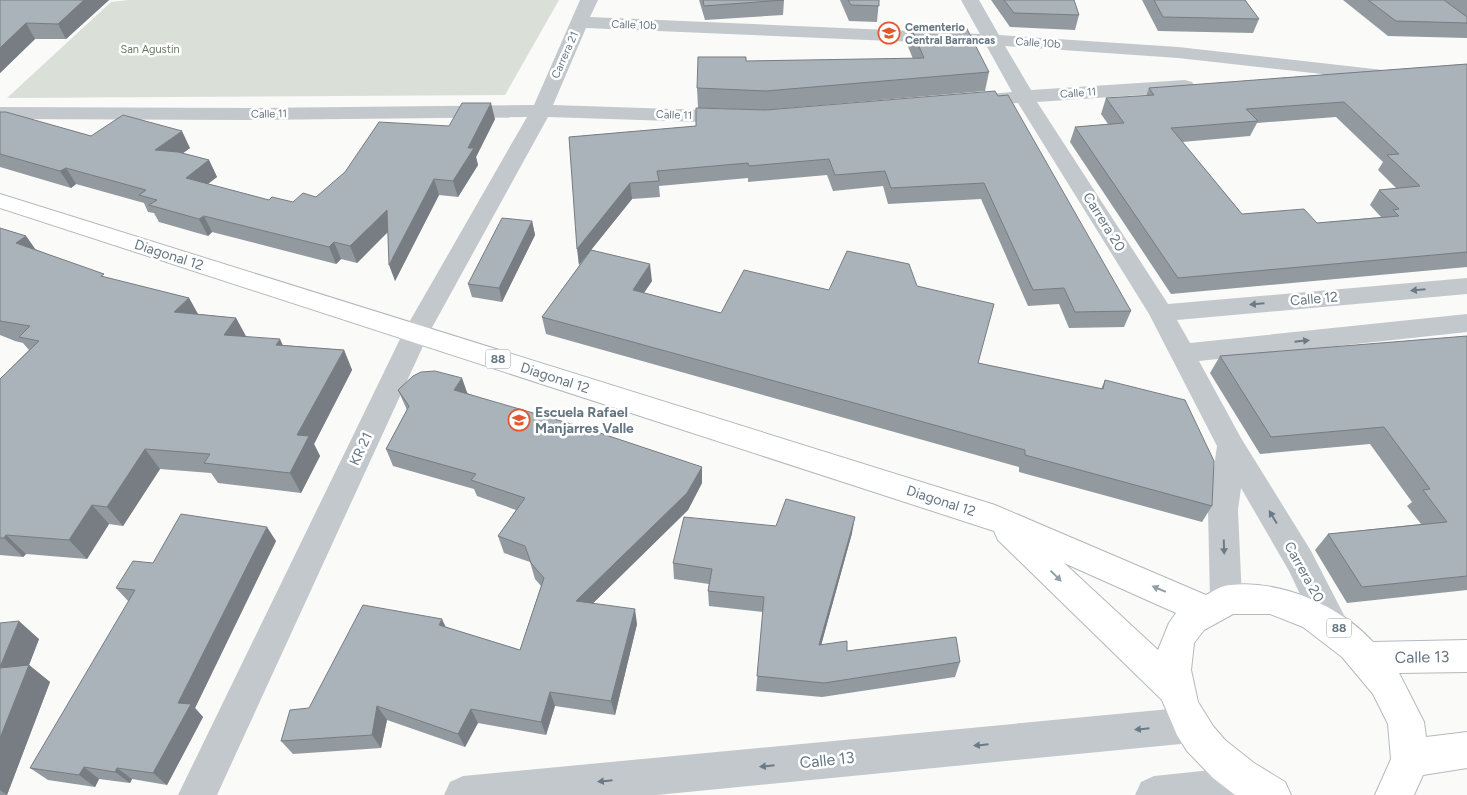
<svg xmlns="http://www.w3.org/2000/svg" width="1467" height="795" font-family="Figtree,sans-serif">
  <style>
    .green { fill: #dadfd7 }
    .lines { fill: none; stroke-linecap: round; stroke-linejoin: round }
    .highway-casing { stroke: #b4b9bd; stroke-width: 2 }
    .minor { fill: #c3c8cc; fill-rule: evenodd }
    .highway { fill: #fff; fill-rule: evenodd }
    .wall { fill: #929a9f; fill-rule: evenodd }
    .shaded-wall { fill: #777d82 }
    .building { fill: #aab3b9; stroke: #777d82; fill-rule: evenodd }
    .oneway { fill: #6a7a87 }
    .oneway2 { fill: #939fa8 }
    .labels { text-anchor: middle; dominant-baseline: central; stroke-width: 5; stroke-linejoin: round; paint-order: stroke }
    .far-street-label { font-size: 11px; fill: #657683; stroke: #fff }
    .far-poi-label { font-size: 11px; font-weight: bold; fill: #657683; stroke: #fff; text-anchor: start }
    .far-park-label { font-size: 11px; fill: #687a64; stroke: #fff }
    .shield { fill: #fff; stroke: #939fa8; stroke-width: 1 }
    .shield-label { font-size: 12px; font-weight: bold; fill: #657683 }
    .street-label { font-size: 14px; fill: #657683; stroke: #fff }
    .poi-label { font-size: 14px; font-weight: bold; fill: #657683; stroke: #fff; text-anchor: start }
    .near-street-label { font-size: 16px; fill: #657683; stroke: #fff }
  </style>
  <rect width="100%" height="100%" fill="#fafaf8"/>
  <path class="green" d="M129,0H559L505,95L7,98L111,2Z"/>
  <g class="lines">
    <g class="highway-casing">
      <path id="highway" d="M0,194L995,505L1206,595C1214,591 1222,585 1231,585C1281,580 1339,605 1373,642L1467,640V672L1399,673L1424,722L1426,737L1467,732V768L1423,775L1414,795H1375L1391,759L1388,724L1373,694L1342,657L1303,627L1270,614H1233L1204,630L1194,643L1191,670L1198,702L1213,726L1225,740L1254,763L1285,782L1291,795H1235L1213,778L1187,751L1177,735L1162,700L998,540L994,531L0,208ZM1064,563L1176,613L1169,623L1158,650Z"/>
    </g>
    <path class="minor" d="M580,0H598L590,17L980,34L961,0H979L999,35L1178,47L1383,70L1385,74L1383,78L1376,80L1178,58L1005,46L1031,90L1185,80L1192,82L1195,86L1192,90L1185,92L1037,102L1168,304L1467,278V294L1177,320L1190,343L1467,314V332L1199,361L1241,438L1311,551L1347,621L1342,632L1330,636L1318,632L1289,571L1241,488L1238,510L1242,600L1238,610L1226,615L1214,610L1210,600L1208,510L1217,446L1149,314L1018,103L973,106L966,104L963,100L966,96L1012,92L986,45L586,28L553,105L733,111L740,113L743,117L740,121L733,123L548,117L429,333L217,795H178L403,333L527,117L247,120L0,119V107L247,108L534,105Z
      M1191,707L1204,713L1209,725L1204,737L1191,743L657,795H444L450,782L463,776Z
      M1250,766L1263,772L1269,785L1265,795H1135L1141,782L1154,776Z"/>
    <use href="#highway" class="highway"/>
  </g>
  <path class="wall" d="M0,0H109L66,39H35L0,73Z
    M699,0H784L783,15L705,20Z
    M840,0H879L877,22L849,21Z
    M991,0H1074L1079,15L1075,30L1010,27Z
    M1142,0H1245L1259,19L1253,33L1158,31Z
    M1343,0H1467V38L1388,36Z
    M910,25L989,72L985,91L765,110L698,108L697,88L746,61L913,59L907,44Z
    M1467,64V267L1171,294L1070,142L1075,127L1108,124L1101,114L1106,98L1146,96L1149,88ZM1336,117L1383,162L1378,170L1396,188L1379,190L1370,205L1381,217L1317,223L1242,214L1182,142L1250,136L1257,123Z
    M998,96L1131,311L1124,327L1069,328L1059,304L1028,306L981,199L888,204L883,186L833,191L827,175L748,182V178L659,186L660,197L632,199L591,250L652,281L644,293L721,313L829,290L917,286L978,363L1101,389L1105,380L1212,506L1202,522L1019,472V467L546,334L542,317L590,251L579,265L569,137L696,126L766,110Z
    M0,112L91,136L190,148L183,153L209,160L217,177L208,184L269,200L293,202L316,197L449,126L495,119L476,157L478,165L458,197L439,195L395,281L388,231L357,263L341,259L336,264L212,232L208,236L159,222L154,213L148,212L144,203L76,184L71,188L0,167Z
    M532,221L535,235L502,302L472,297L468,284Z
    M0,228L26,236L35,249L106,278L189,298L198,314L236,318L246,337L283,345L344,350L352,370L314,444L320,456L301,493L218,483L211,473L160,469L123,526L109,524L87,559L26,554L23,557L0,555V379L29,350L23,343L15,341L0,335Z
    M1467,336V590L1347,603L1315,550L1328,534L1421,524L1407,506L1412,502L1370,444L1260,454L1210,373L1220,356Z
    M398,390L467,393L702,483L688,510L593,603L637,624L615,715L555,706L546,735L478,723L465,747L387,720L381,748L293,754L281,741L309,708L446,627L520,650L541,586L535,579L530,562L504,553L498,536L516,510L477,496L474,489L393,466L386,449L407,410Z
    M776,526L852,533L821,645L847,651L960,662L955,677L822,697L756,691L763,612L709,606L708,591L709,584L674,579L673,563Z
    M276,541L195,708L203,717L167,785L132,779L130,783L99,779L95,787L48,780L30,768L129,602L116,588L153,563Z
    M0,623L39,639L29,665L50,682L7,795H0Z"/>
  <path class="shaded-wall" d="M84,0H109L66,39L58,24Z
    M26,23L35,39L0,73V48Z
    M491,103L495,119L476,157L478,165L458,197L453,181L468,148Z
    M182,131L190,148L164,167L155,150Z
    M209,160L217,177L194,194L186,178Z
    M66,168L76,184L71,188L60,171Z
    M434,179L439,195L395,281L389,265Z
    M630,183L632,199L579,265L577,249Z
    M387,210L393,227L357,263L350,246Z
    M204,216L212,232L208,236L199,219Z
    M532,221L535,235L502,302L499,288Z
    M26,236L40,256L16,243Z
    M334,242L341,259L336,264L329,247Z
    M650,264L652,281L634,307L633,290Z
    M189,298L200,318L174,312Z
    M236,318L247,338L224,335Z
    M280,339L290,360L276,345Z
    M344,350L352,370L314,444L320,456L301,493L290,473L297,435Z
    M462,378L468,395L454,390Z
    M145,449L160,469L123,526L107,507Z
    M702,467V483L688,510L580,616L576,601Z
    M92,505L109,524L87,559L69,540Z
    M855,517L852,533L817,660L819,645Z
    M267,527L276,541L195,708L203,717L167,785L153,773L178,703Z
    M6,535L26,554L23,557L4,538Z
    M635,609L637,624L615,715L611,701Z
    M442,619L449,634L439,625Z
    M19,621L39,639L29,665L50,682L7,795L0,790V668Z
    M550,692L555,706L546,735L541,722Z
    M377,706L387,720L381,748L372,735Z
    M471,709L478,723L465,747L458,734Z
    M84,767L99,779L95,787L79,775Z
    M117,768L132,779L130,783L115,772Z"/>
  <path class="building" d="M0,0H84L58,24L26,23L0,48Z
    M703,0H784L704,6Z
    M848,0H879V6L851,5Z
    M1004,0H1074L1079,15L1014,13Z
    M1154,0H1245L1259,19L1163,17Z
    M1368,0H1444L1467,17V23L1396,21Z
    M910,25L966,27L989,72L766,91L697,88L698,57H746V61L924,58Z
    M1467,64V252L1178,278L1075,127L1124,123L1106,98L1154,95L1149,88ZM1344,102L1399,154L1387,155L1420,186L1379,190L1399,209L1393,210L1399,216L1317,223L1304,209L1242,214L1171,128L1258,121L1246,109Z
    M995,91L998,96L1008,95L1131,311L1075,312L1064,288L1033,290L984,183L891,188L885,171L835,175L829,159L749,166L748,163L657,171L659,181L630,183L577,249L569,137L696,126V108L766,110Z
    M462,103H491L468,148H474L453,181L434,179L389,265L387,210L350,246L334,242L329,247L204,216L199,219L149,205L157,200L139,195L146,190L66,168L60,171L0,154V112H6L91,136L123,115L182,131L155,150L178,152L209,160L186,178L269,200L272,197L293,202L303,193L316,197L345,172L379,122L449,126Z
    M502,218L532,221L499,288L468,284Z
    M0,228L26,236L16,243L104,274L101,276L189,298L174,312L236,318L224,335L280,339L276,345L344,350L297,435L309,436L290,473L204,463L210,454L145,449L107,507L92,505L69,540L6,535L4,538H0V379L39,341L19,337L30,326L0,321Z
    M591,250L650,264L633,290L721,313L744,270L829,290L847,251L909,264L917,286L994,304L978,363L1103,389L1105,380L1185,400L1214,461L1212,506L1025,455V450L542,317Z
    M1467,336V576L1362,587L1328,534L1447,522L1423,490L1430,489L1384,427L1271,437L1220,356Z
    M435,371L462,378L454,390L585,428L702,467L687,493L576,601L635,609L611,701L550,692L541,722L471,709L458,734L377,706L372,735L281,741L290,710L309,708L363,605L442,619L439,625L520,650L544,578L531,563L525,546L498,536L525,498L471,480L476,474L386,449L409,406L398,390L413,376L421,372Z
    M786,499L855,517L819,645L847,641V651L956,637L960,662L824,683L757,676L764,597L708,591L712,569L673,563L684,517L776,526Z
    M181,514L267,527L178,703L191,704L153,773L117,768L115,772L84,767L79,775L30,768L135,590L116,588L133,561L153,563Z
    M19,621L0,667V623Z
    M29,665L0,738V668Z"/>
  <defs><path id="oneway-solid" d="M-6-.8H1V-3.2L6.5 0L1 3.2V.8H-6Z" transform="scale(1.25)"/></defs>
  <g class="oneway">
    <use href="#oneway-solid" transform="translate(1418 290) rotate(175)"/>
    <use href="#oneway-solid" transform="translate(1257 304) rotate(175)"/>
    <use href="#oneway-solid" transform="translate(1302 341) rotate(-6)"/>
    <use href="#oneway-solid" transform="translate(1273 517) rotate(-121)"/>
    <use href="#oneway-solid" transform="translate(1224 547) rotate(88)"/>
    <use href="#oneway-solid" transform="translate(1142 729) rotate(174)"/>
    <use href="#oneway-solid" transform="translate(981 745) rotate(174)"/>
    <use href="#oneway-solid" transform="translate(767 766) rotate(174)"/>
    <use href="#oneway-solid" transform="translate(605 781) rotate(174)"/>
  </g>
  <g class="oneway2">
    <use href="#oneway-solid" transform="translate(1056 576) rotate(44)"/>
    <use href="#oneway-solid" transform="translate(1159 589) rotate(-157)"/>
  </g>
  <defs>
    <g id="school-ring" transform="scale(1.125)"><circle r="9.5" fill="#fff" stroke="#e4572e" stroke-width="1.5"/><path d="M0-5L7-2L0 1L-7-2ZM-4 1L0 2.5L4 1V4Q0 6-4 4Z" fill="#e4572e"/></g>
  </defs>
  <g fill-rule="evenodd">
    <use href="#school-ring" x="889" y="33"/>
    <use href="#school-ring" x="519" y="420"/>
  </g>
  <g class="labels">
    <g class="far-street-label">
      <text transform="translate(634 25) rotate(2)">Calle 10b</text>
      <text transform="translate(1038 43) rotate(4)">Calle 10b</text>
      <text transform="translate(565 55) rotate(-66)">Carrera 21</text>
      <text transform="translate(1078 93) rotate(-4)">Calle 11</text>
      <text transform="translate(269 114) rotate(-1)">Calle 11</text>
      <text transform="translate(674 115) rotate(2)">Calle 11</text>
    </g>
    <g class="far-poi-label">
      <text x="905" y="27">Cementerio<tspan x="905" dy="13">Central Barrancas</tspan></text>
    </g>
    <g class="far-park-label">
      <text x="150" y="49">San Agustin</text>
    </g>
    <g class="shield">
      <rect x="485.5" y="349.5" width="25" height="19" rx="4"/>
      <rect x="1326.5" y="618.5" width="25" height="19" rx="4"/>
    </g>
    <g class="shield-label">
      <text x="498" y="359">88</text>
      <text x="1339" y="628">88</text>
    </g>
    <g class="street-label">
      <text transform="translate(1104 222) rotate(58)">Carrera 20</text>
      <text transform="translate(169 255) rotate(18)">Diagonal 12</text>
      <text transform="translate(1314 299) rotate(-5)">Calle 12</text>
      <text transform="translate(555 378) rotate(18)">Diagonal 12</text>
      <text transform="translate(361 449) rotate(-65)">KR 21</text>
      <text transform="translate(941 501) rotate(18)">Diagonal 12</text>
      <text transform="translate(1304 572) rotate(61)">Carrera 20</text>
    </g>
    <g class="poi-label">
      <text x="535" y="412">Escuela Rafael<tspan x="535" dy="16">Manjarres Valle</tspan></text>
    </g>
    <g class="near-street-label">
      <text transform="translate(1422 657) rotate(-1)">Calle 13</text>
      <text transform="translate(827 760) rotate(-6)">Calle 13</text>
    </g>
  </g>
</svg>
